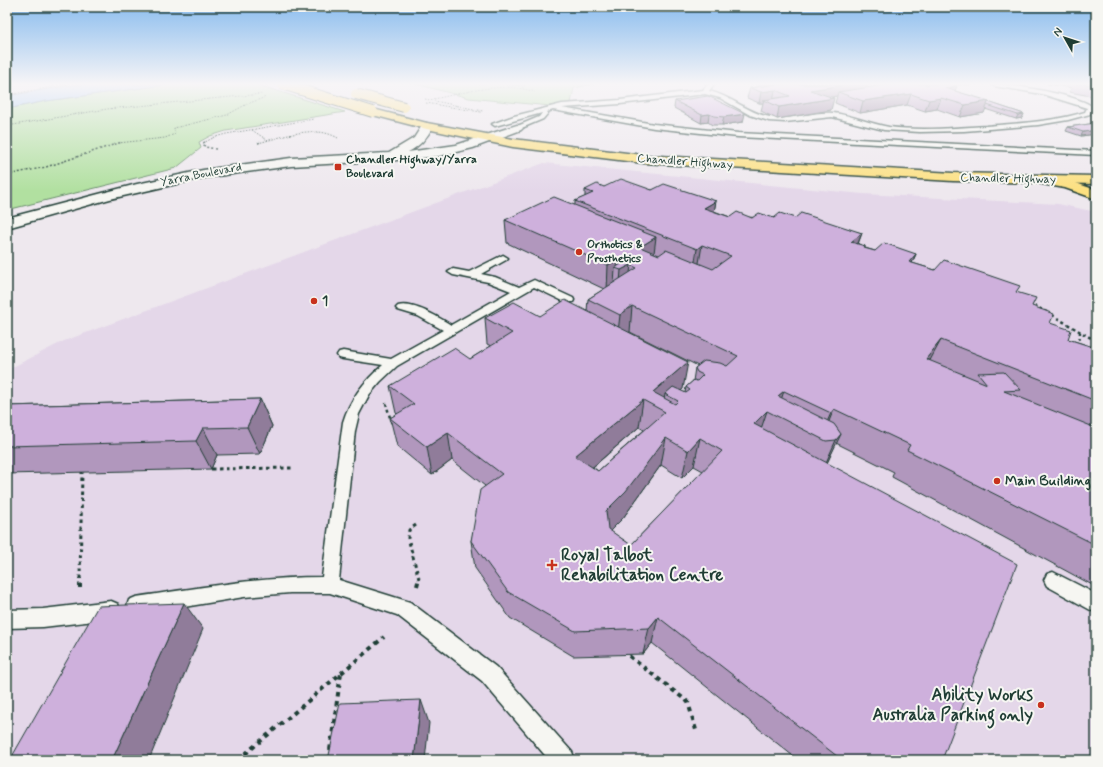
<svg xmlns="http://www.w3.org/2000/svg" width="1103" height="767" font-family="Mynerve,sans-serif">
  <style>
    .built { fill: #e4d7e9 }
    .green { fill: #b1e0a0; stroke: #688e6a }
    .water { fill: #9cc8f6; stroke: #6a90a8 }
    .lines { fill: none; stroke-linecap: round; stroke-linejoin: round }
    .lane-casing { stroke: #1f3d34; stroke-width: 3 }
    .secondary-casing { stroke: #1f3d34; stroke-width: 3 }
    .primary-casing { stroke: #1f3d34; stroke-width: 3 }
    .highway-casing { stroke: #1f3d34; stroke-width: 3 }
    .path-far5 { stroke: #1f3d34; stroke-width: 1; stroke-dasharray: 1.5 1.5; stroke-linecap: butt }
    .path-far4 { stroke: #1f3d34; stroke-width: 1.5; stroke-dasharray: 2 2; stroke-linecap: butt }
    .path-far3 { stroke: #1f3d34; stroke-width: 2; stroke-dasharray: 2.5 2.5; stroke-linecap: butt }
    .path-far2 { stroke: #1f3d34; stroke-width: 2.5; stroke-dasharray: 3 3; stroke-linecap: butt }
    .path-far1 { stroke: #1f3d34; stroke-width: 3; stroke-dasharray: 3.5 3.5; stroke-linecap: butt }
    .path { stroke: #1f3d34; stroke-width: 4; stroke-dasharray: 4.5 4.5; stroke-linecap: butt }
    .lane { fill: #f6f6f2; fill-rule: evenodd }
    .secondary { fill: #f6f6f2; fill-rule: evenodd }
    .primary { fill: #fce080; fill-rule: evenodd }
    .highway { fill: #fce080; fill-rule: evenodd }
    .primary-bridge-casing { stroke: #1f3d34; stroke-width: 12; stroke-linecap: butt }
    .primary-bridge { stroke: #fce080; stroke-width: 10 }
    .wall { fill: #b197bd; stroke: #1f3d34; fill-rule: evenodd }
    .shaded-wall { fill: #907b9a; stroke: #1f3d34 }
    .building { fill: #ceb0dc; stroke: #1f3d34; fill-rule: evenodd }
    .poi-dot { fill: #c8321e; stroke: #f6f6f2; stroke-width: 1.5 }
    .labels { text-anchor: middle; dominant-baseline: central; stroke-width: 4; stroke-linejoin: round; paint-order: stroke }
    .far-poi-label { font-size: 12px; font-weight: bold; fill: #1f3d34; stroke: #f6f6f2; text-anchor: start }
    .far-street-label { font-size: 12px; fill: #1f3d34; stroke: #f6f6f2 }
    .poi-label { font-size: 14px; font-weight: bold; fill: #1f3d34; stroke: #f6f6f2; text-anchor: start }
    .near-poi-label { font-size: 17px; font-weight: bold; fill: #1f3d34; stroke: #f6f6f2; text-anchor: start }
  </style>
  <rect width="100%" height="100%" fill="#eee8ee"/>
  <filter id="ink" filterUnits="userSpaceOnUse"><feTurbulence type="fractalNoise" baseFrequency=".025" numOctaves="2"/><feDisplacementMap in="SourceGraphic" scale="8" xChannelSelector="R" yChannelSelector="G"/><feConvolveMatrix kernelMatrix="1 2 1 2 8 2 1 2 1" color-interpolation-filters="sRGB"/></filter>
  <g filter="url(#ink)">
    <path class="built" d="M544,163L863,194L1058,204L1096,212V760H7V370L64,341Z"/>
    <path class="green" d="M171,84H255L345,112L226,131L210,136L199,142L201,148L176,168L7,210V109L46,101Z
      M416,84H594L574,88L570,108L469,98Z"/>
    <path class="water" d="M78,84H171L46,101L7,109V96Z"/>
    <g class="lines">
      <g class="lane-casing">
        <path id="lane" d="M708,84H714L709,91C731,96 748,113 770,117C791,121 812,111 833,113C852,115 870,124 889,127C921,131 954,128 986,126C1019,123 1053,122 1085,112L1087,108L1042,94L994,86L991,84C1012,84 1078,95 1093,107L1090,114L1068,120L1038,125L964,131L920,132L884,130L832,117L785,122L769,121L750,115L720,98L705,94L620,104L562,108L654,124L738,133L1096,151V155L738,137L654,128L553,110L547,112L548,113L543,119L517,130L515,129V127L539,117L542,113L495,126L492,124L514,116L562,104L620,100L703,90Z
          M503,255L508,258L506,260L481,274L495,277L519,287L534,280L573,298L574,300L573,302H565L534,287L397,366L380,382L369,395L359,414L355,431L339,580L410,602L496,667L572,752L575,760H549L482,681L397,615L330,593H290L244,597L136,615L129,612L127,606L129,600L136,597C198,588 259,577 322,577L343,422C350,399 364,381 383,365L343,359L339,358L337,355L339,352L343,351L391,359L443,330L418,316L398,310L396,308L398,306C413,302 438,317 451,325L511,291L488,282L453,275L448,272L453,269L469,272Z
          M1053,572L1096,594V613L1047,586L1044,580L1047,574Z
          M111,601L118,604L120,610L118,616L111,619L43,627L7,628V610L43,609Z"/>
      </g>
      <g class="secondary-casing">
        <path id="secondary" d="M427,123L433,126C427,138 420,146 408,152L456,145L517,125L521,126L523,128L521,130L473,148L439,156L397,160L291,166L203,178L110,199L7,228V218L137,184L203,170L291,158L389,153L414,138L423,124Z"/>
      </g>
      <g class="primary-casing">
        <path id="primary" d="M373,109L427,123L513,139L643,155L953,173L1096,176V184L953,181L643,163L513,147L427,129L369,114L368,112Z"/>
      </g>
      <g class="highway-casing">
        <path id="highway" d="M1042,176L1073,182L1096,190V199L1065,188L1037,183L1035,180L1037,177Z"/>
      </g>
      <path class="path-far5" d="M506,85L525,86L522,88
        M741,85L749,84
        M954,85H975
        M7,95L69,84
        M425,99L483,111
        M434,99C467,92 502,81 535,92
        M426,103L481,112
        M7,126L107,109L262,94
        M252,130L267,140
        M118,143L165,138L175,134L174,128L227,115L247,104L266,97
        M203,143L215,137L226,134L314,119
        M258,143C283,137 314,124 338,138"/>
      <path class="path-far4" d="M205,142L203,143L205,147L216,149
        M258,143L261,142
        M7,175L46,167L122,142"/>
      <path class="path-far3" d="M1031,303L1046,312"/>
      <path class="path-far2" d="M1044,311L1047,312
        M1052,315L1096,341
        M1079,346L1080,332
        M386,403L392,425"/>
      <path class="path-far1" d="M211,469L292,468
        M416,525L409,530L408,538L419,579
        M80,579L82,472"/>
      <path class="path" d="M417,586L419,578
        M80,588V578
        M629,656L688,702L696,730
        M330,750L341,673
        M238,760L384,637"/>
      <use href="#lane" class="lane"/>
      <use href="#secondary" class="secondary"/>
      <use href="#primary" class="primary"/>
      <use href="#highway" class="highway"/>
      <g class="primary-bridge-casing">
        <path id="primary-bridge" d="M282,84L373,112
          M356,94L404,107"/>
      </g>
      <use href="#primary-bridge" class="primary-bridge"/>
    </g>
    <path class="wall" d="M759,84H868L866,87L955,91L1024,114L1022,118L1016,119L985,109L984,113L960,117L937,109L925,111L907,105L860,113L835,103L837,96L830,97L831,110L777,119L761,111L763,103H759L747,98L750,88L759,86Z
      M1047,84H1096V97L1069,92L1072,88Z
      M675,101L743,122L722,125H712L708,122L701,123L674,108Z
      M1096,123V134L1081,136L1066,131L1068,127Z
      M604,187L652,190L716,201L714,211L730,217L795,218L862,233L858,244L865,246V248L875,251L916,254L912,263L935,270L1016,292L1068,339L1096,348V587L892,477L894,472L836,443L828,461L827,463L942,760H798L652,643L643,654L573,656L510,618L475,568L471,541L485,486L452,460L432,475L397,446L390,418L397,414L396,413L390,386L470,359L491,346L487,344L485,318L540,316L587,311L588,299L604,289L507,243L505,220L575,205V201L585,197V190ZM629,332H630L698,366L695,368L693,381L686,387L685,393L681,391L683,389ZM639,427L644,430L598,471L593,467ZM661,465L682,478L694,466L703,471L631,545L610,531L623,518Z
      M260,399L272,426L260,454L217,455L211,469L7,474V406Z"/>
    <path class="shaded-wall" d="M850,84H868L865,91L838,92L837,96L808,101L810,90Z
      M957,86L953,96L941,98L937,109L925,111L929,100L945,88Z
      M775,90L773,101L764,100L763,103H759L761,92Z
      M911,94L907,105L860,113L863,101Z
      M834,98L831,110L777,119L779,107Z
      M989,101L984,113L960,117L965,105Z
      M709,114L708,122L701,123L702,115Z
      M745,114L743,122L722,125L724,117Z
      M1024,114L1022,118L1016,119L1018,115Z
      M1096,130V134L1081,136L1083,132Z
      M716,201L712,224L704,208Z
      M862,233L853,256L851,242Z
      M656,237L653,261L640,247Z
      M702,245L698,269L693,273L697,249Z
      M916,254L905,278L909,262Z
      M618,259L617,268H615L614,285L607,290L608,265Z
      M631,265L628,289L619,295L621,270Z
      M632,306L630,332L617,340L620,315Z
      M941,340L927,366L926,359Z
      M688,362L683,389L672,398L665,394L663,406L653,392Z
      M784,391L776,415L778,396Z
      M260,399L272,426L260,454L247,427Z
      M643,400L639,427L574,483L575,456Z
      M834,409L823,436L820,438L831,413Z
      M767,411L758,438L754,424Z
      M203,428L217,455L211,469L196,441Z
      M448,433L452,460L432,475L427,447Z
      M841,434L828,461L824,467L836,440Z
      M666,438L661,465L623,518L603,538L606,511Z
      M700,438L694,466L682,478L688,451Z
      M184,603L203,629L149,760H112Z
      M658,617L652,643L643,654L649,628Z
      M421,700L429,723L425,760H414Z"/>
    <path class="building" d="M777,84H850L810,90L834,98L779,107L764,100L790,96L775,90L761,92L750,88Z
      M891,84H950L957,86L945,88L989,101L965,105L941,98L929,100L911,94L863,101L838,92Z
      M708,96L745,114L724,117L714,116L709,114L702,115L675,101Z
      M988,102L1024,114L1018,115L987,105Z
      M1096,123V130L1083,132L1068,127Z
      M621,179L652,190L664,184L716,201L704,208L730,217L737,212L752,218L759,213L774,218L780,213L795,218L801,213L862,233L851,242L865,246L864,248L875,251L884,243L916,254L909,262L935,270L944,260L1020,286L1016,292L1036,298L1032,306L1054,314L1050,323L1071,330L1068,339L1096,348V401L941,340L926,359L987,384L978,373L1004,372L1021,390L1004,391L1096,428V545L907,450L910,445L834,409L831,413L784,391L778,396L834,424L841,434L836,440L826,441L767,411L754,424L1017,564L942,760H842L658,617L649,628L575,631L508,592L471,541L480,490L502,474L448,433L427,447L390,418L414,404L390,386L454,348L470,359L512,333L485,318L514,302L540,316L565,300L688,362L653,392L675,404L678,401L665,394L673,387L686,393L690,390L686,387L694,380L697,381L703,375L697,372L695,368L704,361L720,363L727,366L738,356L632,306L620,315L588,299L637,268L631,265L621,270L615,268L624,262L618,259L608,265L505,220L554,197L656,237L640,247L659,255L666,250L713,269L731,256L702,245L697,249L575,201L593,193L585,190L597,184L604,187ZM643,400L665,412L598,471L575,456ZM666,438L688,451L700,438L722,451L631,545L608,529L606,511L626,491Z
      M260,399L247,427L203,428L196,441L7,446V406Z
      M184,603L112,760H10L98,606Z
      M421,700L414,760H328L340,703Z"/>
  </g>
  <linearGradient id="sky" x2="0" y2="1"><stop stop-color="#89bcee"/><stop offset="0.44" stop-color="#f7f5f7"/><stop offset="1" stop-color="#f7f5f7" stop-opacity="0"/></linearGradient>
  <rect width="1103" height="191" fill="url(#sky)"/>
  <g class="poi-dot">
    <rect x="334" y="163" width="8" height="8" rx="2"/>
    <circle cx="579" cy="252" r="4"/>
    <circle cx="314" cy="301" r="4"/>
    <circle cx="997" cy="481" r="4"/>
    <path d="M550 559h4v4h4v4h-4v4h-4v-4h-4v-4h4z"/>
    <circle cx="1041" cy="705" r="4"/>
  </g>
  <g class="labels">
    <g class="far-poi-label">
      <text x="346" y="160">Chandler Highway/Yarra<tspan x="346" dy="14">Boulevard</tspan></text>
      <text x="587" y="245">Orthotics &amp;<tspan x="587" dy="14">Prosthetics</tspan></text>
    </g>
    <g class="far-street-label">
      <text transform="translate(685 162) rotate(4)">Chandler Highway</text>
      <text transform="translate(201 175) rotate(-11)">Yarra Boulevard</text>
      <text transform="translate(1008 179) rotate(1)">Chandler Highway</text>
    </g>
    <g class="poi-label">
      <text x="322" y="301">1</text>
      <text x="1005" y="481">Main Building</text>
    </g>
    <g class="near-poi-label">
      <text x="561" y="555">Royal Talbot<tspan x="561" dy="20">Rehabilitation Centre</tspan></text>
      <text x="1033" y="695" text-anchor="end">Ability Works<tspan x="1033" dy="20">Australia Parking only</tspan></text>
    </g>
  </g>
  <rect width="1103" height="767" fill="none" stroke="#f6f6f2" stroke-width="24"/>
  <rect x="12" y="12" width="1079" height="743" fill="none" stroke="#1f3d34" stroke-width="1.5" filter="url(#ink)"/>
  <g transform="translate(1065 38) rotate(309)" stroke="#f6f6f2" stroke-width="3" paint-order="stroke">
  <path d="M0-3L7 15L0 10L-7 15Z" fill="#1f3d34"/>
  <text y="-6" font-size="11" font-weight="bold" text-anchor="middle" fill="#1f3d34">N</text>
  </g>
</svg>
